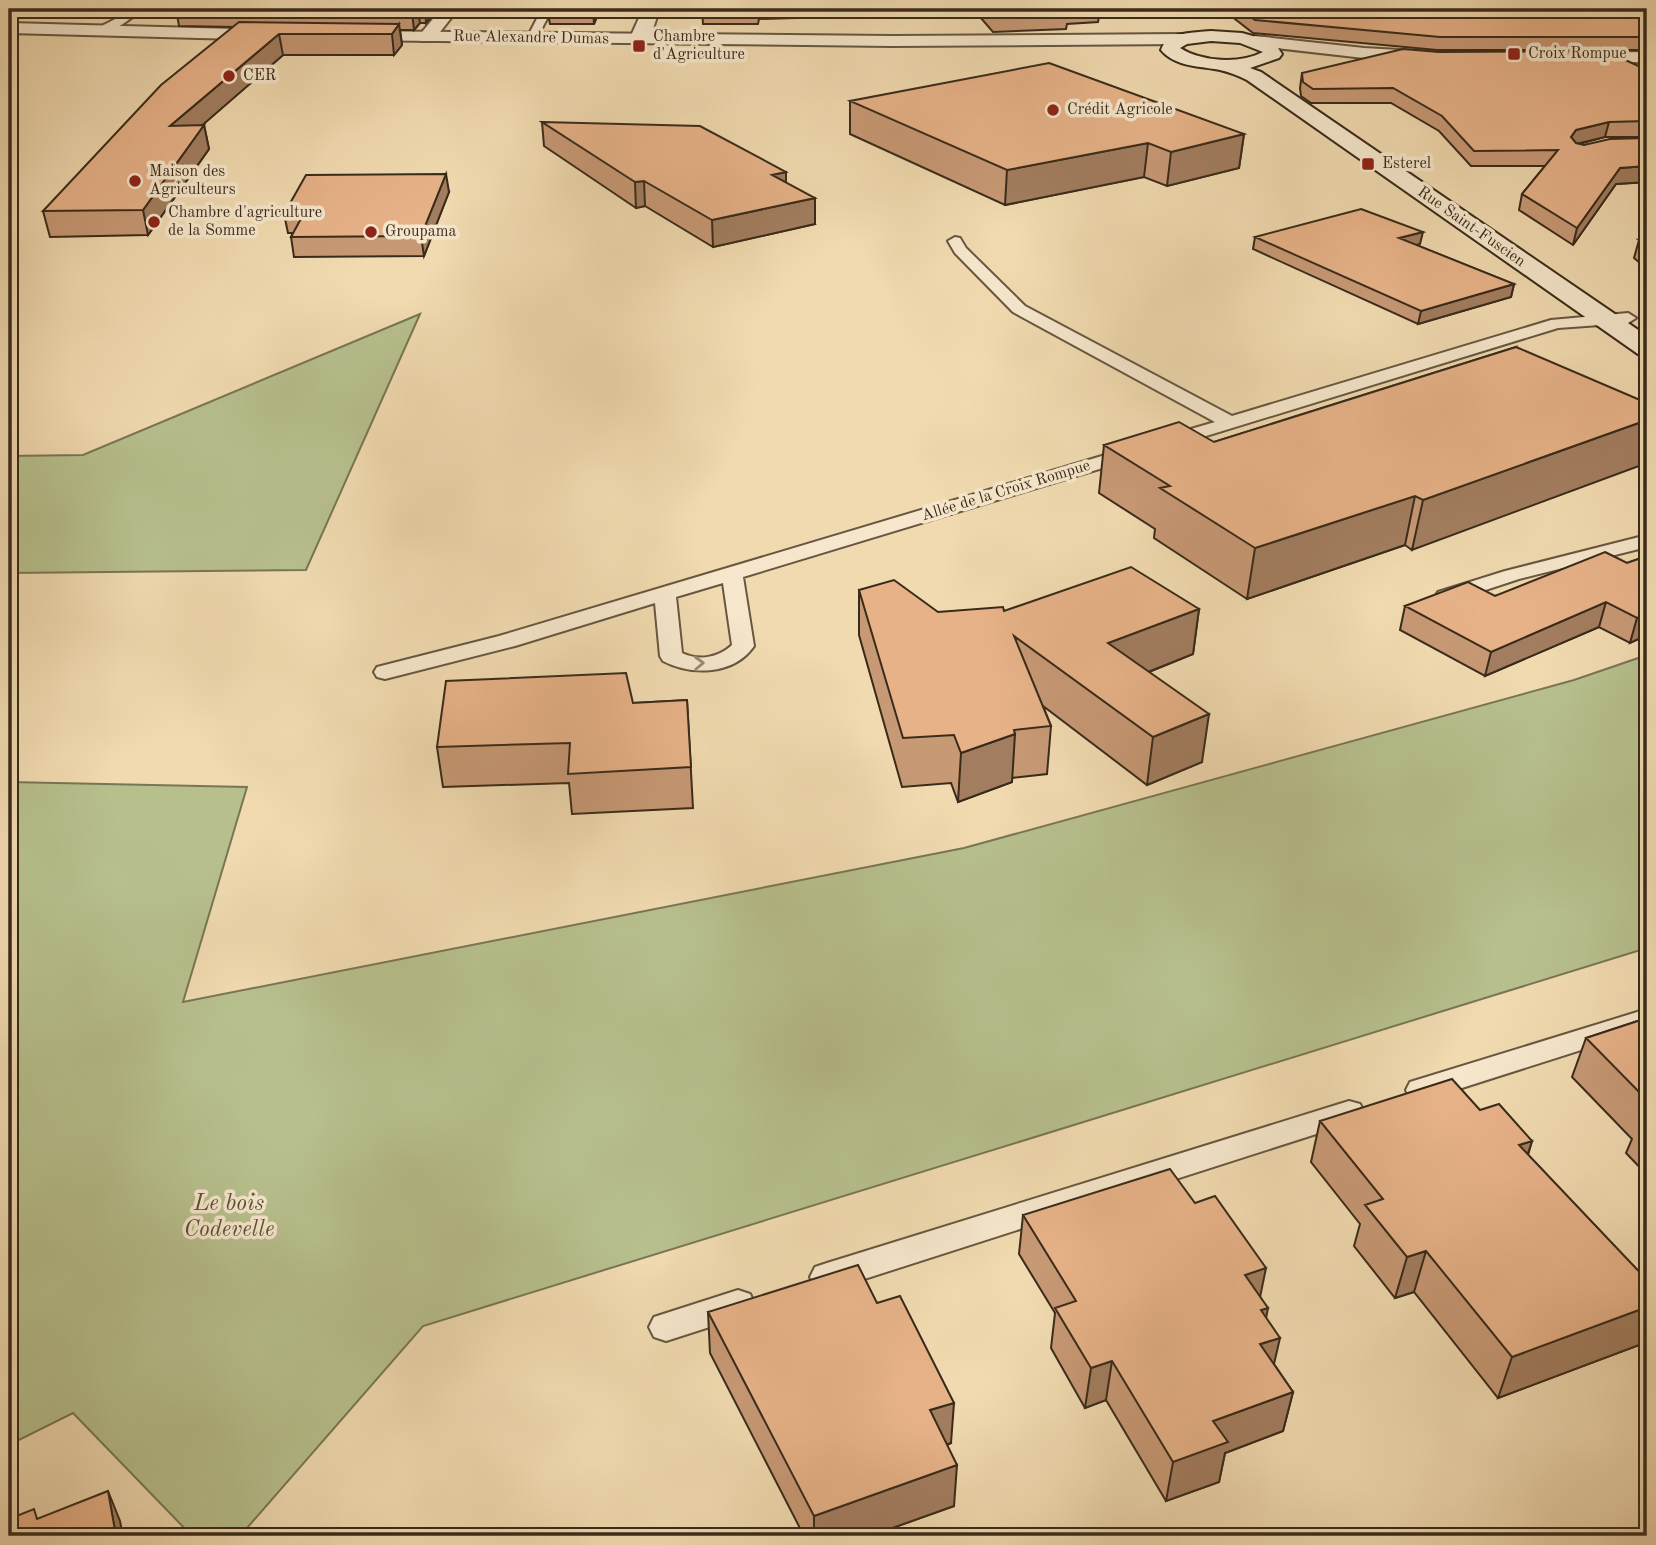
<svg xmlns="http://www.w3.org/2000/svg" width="1656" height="1545" font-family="'Old Standard TT',serif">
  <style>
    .green { fill: #b7c08d; stroke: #787654; stroke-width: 2 }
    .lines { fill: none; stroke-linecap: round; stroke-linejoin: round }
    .service-casing { stroke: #675740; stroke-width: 4 }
    .minor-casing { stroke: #675740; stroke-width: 4 }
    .tertiary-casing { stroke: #675740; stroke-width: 4 }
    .secondary-casing { stroke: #392b1a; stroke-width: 4 }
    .service { fill: #f6e7cc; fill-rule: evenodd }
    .minor { fill: #f6e7cc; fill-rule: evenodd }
    .tertiary { fill: #f6e7cc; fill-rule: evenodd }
    .secondary { fill: #f6e7cc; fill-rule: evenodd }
    .wall { fill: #c79975; stroke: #392b1a; stroke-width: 2 }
    .shaded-wall { fill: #a27d5f; stroke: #392b1a; stroke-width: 2 }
    .building { fill: #e7b288; stroke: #392b1a; stroke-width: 2 }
    .oneway { stroke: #988973 }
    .poi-dot { fill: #8f2418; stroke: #f6e7cc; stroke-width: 2.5 }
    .labels { text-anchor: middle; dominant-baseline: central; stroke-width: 7; stroke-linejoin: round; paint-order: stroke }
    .far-poi-label { font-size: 16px; fill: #392b1a; stroke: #f6e7cc; text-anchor: start }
    .far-street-label { font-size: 16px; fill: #392b1a; stroke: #f6e7cc }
    .near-park-label { font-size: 23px; font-style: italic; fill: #585037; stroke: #f6e7cc }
  </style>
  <rect width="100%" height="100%" fill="#f1dab0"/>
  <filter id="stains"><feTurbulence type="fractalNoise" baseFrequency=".00286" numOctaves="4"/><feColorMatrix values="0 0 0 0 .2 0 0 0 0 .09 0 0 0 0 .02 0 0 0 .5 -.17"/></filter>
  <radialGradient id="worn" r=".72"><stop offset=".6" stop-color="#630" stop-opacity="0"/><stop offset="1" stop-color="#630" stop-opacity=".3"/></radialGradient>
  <path class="green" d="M420,314L306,570L9,573V456L83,455Z
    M1647,655V948L423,1326L240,1536H192L73,1413L9,1445V782L247,787L183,1002L964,848L1574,680Z"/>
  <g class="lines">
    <g class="service-casing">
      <path id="service" d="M31,9H43L29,17L9,16V10Z
        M130,9H140C132,20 102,40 90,32L125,14Z
        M542,9H552L539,34L542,38L536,41L529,34Z
        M955,237L960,238L966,248L1025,306L1232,416L1551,320L1628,313L1636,318L1628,323L1558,328L1167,448L1158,442L1160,438L1215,422L1013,312L955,253L948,241Z
        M1132,447L1139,449L1141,453L1139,457L743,577L754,646C734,675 692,676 663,661L660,656L655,603L515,646L385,679L377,677L374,672L377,667L499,636ZM723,583L732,645C718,658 699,661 682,653L676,597Z
        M1647,535V547L1519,579L1446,603L1438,602L1435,597L1438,592L1505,571Z
        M1647,1009V1029L1421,1101L1410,1098L1406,1090L1410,1082Z
        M1349,1101L1360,1104L1364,1112L1360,1120L827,1291L815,1287L810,1277L815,1267L827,1263Z
        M738,1290L750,1294L755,1304L750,1314L666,1341L654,1337L649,1327L654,1317Z"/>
    </g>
    <g class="minor-casing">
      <path id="minor" d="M441,9H458L433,41H421L418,37Z
        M643,9H659C655,21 653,40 639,43L630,38Z"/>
    </g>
    <g class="tertiary-casing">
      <path id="tertiary" d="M9,23L274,30L283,35L274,40L9,33Z
        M349,31L892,36L1183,34L1192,39L1183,44L892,46L343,40L340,36Z
        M1255,36L1364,48L1435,52L1444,57L1435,62L1364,58L1249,45L1246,41Z
        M1647,52V62L1569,63L1560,58L1569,53Z"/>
    </g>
    <g class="secondary-casing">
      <path id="secondary" d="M1211,31L1242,33L1274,42L1282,54L1279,58L1250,68L1261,72L1647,336V356L1638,354L1247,80C1239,76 1229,72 1220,70C1200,66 1175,67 1161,50C1167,31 1194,33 1211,31ZM1211,41L1240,43L1263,52C1240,64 1202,62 1180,48L1187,44Z"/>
    </g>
    <use href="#service" class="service"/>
    <use href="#minor" class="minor"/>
    <use href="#tertiary" class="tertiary"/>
    <use href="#secondary" class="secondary"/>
  </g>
  <path class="wall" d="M176,9H438L426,23H420L414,30H400L402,45L394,55H283L202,125H204L209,149L148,235L50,237L43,211L233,27L179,26Z
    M547,9H600L594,24H550Z
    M702,9H865V10L830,11V17L759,19L758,24H703Z
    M973,9H1159L1099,16L1098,22L1067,24L1066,29L993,32Z
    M1222,9H1647V50H1437L1253,33Z
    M1647,50V69L1640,65L1643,51Z
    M1647,70V137H1605L1579,144L1584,145L1647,138V182L1616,184L1573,245L1519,210L1522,194L1545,166H1471L1439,131L1391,103H1311L1301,96L1300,88L1302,73Z
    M850,101L1244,134L1239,168L1167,186L1144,177L1005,205L850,134Z
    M542,122L786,183L815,224L713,247L645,206L636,208L544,146Z
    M449,192L424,256L294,257L291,237L293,233H288L284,214Z
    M1255,237L1420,244L1416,245L1514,284L1511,297L1418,324L1253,249Z
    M1639,240L1647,241V269L1634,258Z
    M1516,347L1412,550L1405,545L1247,599L1154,538L1155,529L1099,493L1104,445L1214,442Z
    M1647,556V635L1630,643L1599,627L1485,676L1400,630L1405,606L1495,596L1627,563Z
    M859,590L938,612L1199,609L1193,654L1149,672L1202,762L1147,785L1043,706L1051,726L1047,774L1012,778V782L958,802L951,783L902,787L859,635Z
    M687,700L693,808L572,814L569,783L443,787L437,747L633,703Z
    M1647,1018V1175L1626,1153L1632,1139L1572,1077L1586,1038Z
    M1480,1110L1532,1141L1528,1155L1647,1280V1342L1498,1398L1414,1292L1395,1298L1354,1246L1360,1224L1311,1162L1320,1121Z
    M1023,1215L1260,1296L1266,1318L1274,1364L1293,1392L1283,1431L1225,1453L1219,1482L1166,1501L1106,1400L1085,1408L1051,1348L1055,1313L1019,1254Z
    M877,1303L951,1443L947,1445L954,1506L870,1536H804L710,1353L708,1312Z"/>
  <path class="shaded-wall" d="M415,9H418L420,23L414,30L412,12Z
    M425,9H438L426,23Z
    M593,9H600L594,24Z
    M1094,9H1159L1099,16V9Z
    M399,24L402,45L394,55L392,34Z
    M279,34L283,55L175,149L170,126Z
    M1609,122L1605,137L1572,145L1571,137L1576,130Z
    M204,125L209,149L148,235L143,210Z
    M1244,134L1239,168L1167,186L1171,152Z
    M1148,143L1144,177L1005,205L1007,170Z
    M1647,166V182L1616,184L1573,245L1577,228L1620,168Z
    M786,172V198L772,175Z
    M446,174L449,192L424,256L421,236Z
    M644,181L645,206L636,208L635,182Z
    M815,198V224L713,247L712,220Z
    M1423,232L1420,244L1396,250L1399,238Z
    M1514,284L1511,297L1418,324L1421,311Z
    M1647,420V463L1412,550L1423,500Z
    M1415,496L1405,545L1247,599L1255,548Z
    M1606,602L1599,627L1485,676L1491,652Z
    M1199,609L1193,654L1103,690L1108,643Z
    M1647,614V635L1630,643L1637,618Z
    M1209,714L1202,762L1147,785L1153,737Z
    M1015,734L1012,782L958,802L961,753Z
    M1532,1141L1519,1181V1145Z
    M1426,1251L1414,1292L1395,1298L1407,1257Z
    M1266,1268L1258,1307L1245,1275Z
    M1647,1307V1342L1498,1398L1512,1357Z
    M1268,1308L1261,1344L1280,1338L1271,1377L1251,1384L1261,1310Z
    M1112,1361L1106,1400L1085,1408L1091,1368Z
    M1293,1392L1283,1431L1225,1453L1219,1482L1166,1501L1173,1462L1213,1421Z
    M954,1403L951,1443L928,1451L930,1410Z
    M957,1465L954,1506L870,1536H814V1516Z
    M108,1491L120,1521L123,1536H116Z"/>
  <path class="building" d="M211,9H415L412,12Z
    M985,9H1099L1062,11L1067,16L993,18Z
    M1240,9H1647V37H1440L1255,20Z
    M239,22L399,24L392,34H279L170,126L204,125L143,210L43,211L161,85Z
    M1403,49L1439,52L1606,51L1647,70V121L1609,122L1576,130L1571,137L1576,143L1584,145L1610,139L1647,138V166L1620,168L1577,228L1522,194L1558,150L1474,151L1442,116L1393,88L1313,89L1303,82L1302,73Z
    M1049,63L1244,134L1171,152L1148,143L1007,170L850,101Z
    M542,122L700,126L786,172L772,175L815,198L712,220L644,181L635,182Z
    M446,174L421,236L291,237L304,213L284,214L306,175Z
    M1361,209L1423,232L1399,238L1514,284L1421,311L1255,237Z
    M1639,240L1647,241V246Z
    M1516,347L1647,403V420L1423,500L1415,496L1255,548L1160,488L1170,486L1104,445L1179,422L1214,442Z
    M1605,552L1627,563L1647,556V614L1637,618L1606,602L1491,652L1405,606L1468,582L1495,596Z
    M1131,567L1199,609L1108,643L1209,714L1153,737L1014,636L1051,726L1014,730L1015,734L961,753L954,735L903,738L859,590L894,580L938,612L1003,607L1004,611Z
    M626,673L633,703L687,700L691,767L568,774L570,743L437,747L446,681Z
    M1647,1018V1100L1586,1038Z
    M1452,1079L1480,1110L1499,1104L1532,1141L1519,1145L1647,1280V1307L1512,1357L1426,1251L1407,1257L1365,1205L1383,1199L1320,1121Z
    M1647,1111V1119L1641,1113Z
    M1170,1169L1195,1203L1215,1196L1266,1268L1245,1275L1268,1308L1261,1310L1280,1338L1260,1344L1293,1392L1213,1421L1228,1442L1173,1462L1112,1361L1091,1368L1055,1308L1076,1301L1023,1215Z
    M858,1265L877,1303L900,1296L954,1403L930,1410L957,1465L814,1516L708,1312Z
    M108,1491L116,1536H9V1519L34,1509L37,1519Z"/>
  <defs><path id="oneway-chevron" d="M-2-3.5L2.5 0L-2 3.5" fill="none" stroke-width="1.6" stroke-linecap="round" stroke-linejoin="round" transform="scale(1.75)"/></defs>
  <use class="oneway" href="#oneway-chevron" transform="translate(699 663) rotate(-2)"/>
  <g class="poi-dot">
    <rect x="632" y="39" width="14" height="14" rx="3.5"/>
    <rect x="1507" y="47" width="14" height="14" rx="3.5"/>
    <circle cx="229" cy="76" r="7"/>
    <circle cx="1053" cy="110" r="7"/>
    <rect x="1361" y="157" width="14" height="14" rx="3.5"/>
    <circle cx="135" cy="181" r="7"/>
    <circle cx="154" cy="222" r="7"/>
    <circle cx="371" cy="232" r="7"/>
  </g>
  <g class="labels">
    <g class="far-poi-label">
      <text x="653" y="37">Chambre<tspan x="653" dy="18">d'Agriculture</tspan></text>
      <text x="1528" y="54">Croix Rompue</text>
      <text x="243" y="76">CER</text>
      <text x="1067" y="110">Crédit Agricole</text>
      <text x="1382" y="164">Esterel</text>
      <text x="149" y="172">Maison des<tspan x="149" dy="18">Agriculteurs</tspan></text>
      <text x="168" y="213">Chambre d'agriculture<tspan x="168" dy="18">de la Somme</tspan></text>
      <text x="385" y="232">Groupama</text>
    </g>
    <g class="far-street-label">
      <text transform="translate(531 38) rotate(1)">Rue Alexandre Dumas</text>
      <text transform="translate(1471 227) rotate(35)">Rue Saint-Fuscien</text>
      <text transform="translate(1006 491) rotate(-17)">Allée de la Croix Rompue</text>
    </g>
    <g class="near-park-label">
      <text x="229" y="1203">Le bois<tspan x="229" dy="26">Codevelle</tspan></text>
    </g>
  </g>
  <rect width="1656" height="1545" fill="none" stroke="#f1dab0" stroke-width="35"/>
  <rect x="10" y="10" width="1635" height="1524" fill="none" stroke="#392b1a" stroke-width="3.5"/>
  <rect x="18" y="18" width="1621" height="1510" fill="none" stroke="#392b1a" stroke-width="2"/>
  <rect width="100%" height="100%" filter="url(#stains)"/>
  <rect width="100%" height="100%" fill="url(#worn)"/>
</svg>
